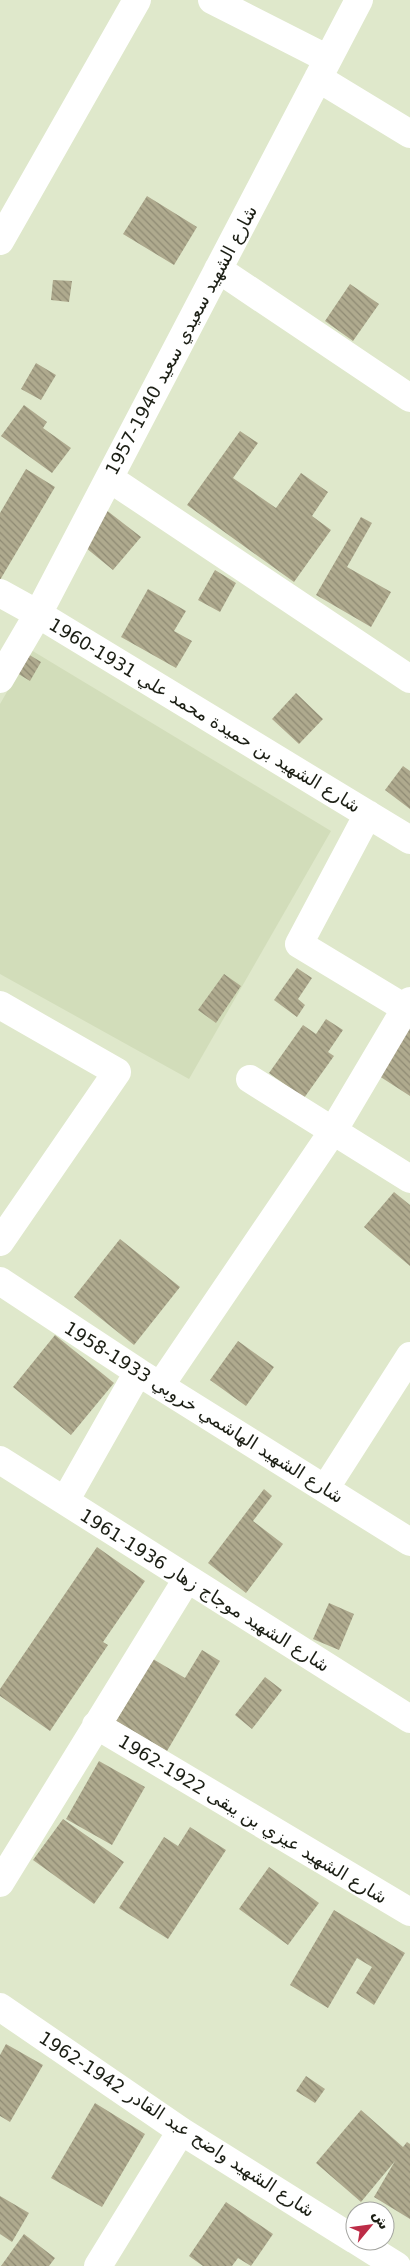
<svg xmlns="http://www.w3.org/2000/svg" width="410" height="2266" font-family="'DejaVu Sans',Vazirmatn,sans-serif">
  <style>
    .built { fill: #d2ddba }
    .building { fill: url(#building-back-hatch) }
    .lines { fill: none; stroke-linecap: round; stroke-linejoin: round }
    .minor { stroke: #fff; stroke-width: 28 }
    .labels { text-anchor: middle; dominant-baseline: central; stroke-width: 4; stroke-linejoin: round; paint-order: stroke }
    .street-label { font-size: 18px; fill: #1c1f15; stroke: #fff }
  </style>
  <defs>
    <pattern id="building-back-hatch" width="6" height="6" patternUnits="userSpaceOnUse" patternTransform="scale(1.25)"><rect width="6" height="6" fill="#afaa8e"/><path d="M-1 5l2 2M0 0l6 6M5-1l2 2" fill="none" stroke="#8e8a73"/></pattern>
  </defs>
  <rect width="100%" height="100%" fill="#dfe8cb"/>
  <path class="built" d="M31,650L331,831L189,1079L0,974V704Z"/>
  <path class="building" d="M147,196L197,227L174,265L123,234Z
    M53,280L72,281L69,302L51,300Z
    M350,284L379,304L353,341L325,321Z
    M36,363L56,375L41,400L21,389Z
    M24,405L47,422L43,428L71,448L52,473L1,436Z
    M240,431L258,443L233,478L276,508L301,473L328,492L312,516L331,530L294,582L187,505Z
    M26,469L55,487L0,580V513Z
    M101,506L141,537L113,570L75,539Z
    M361,517L372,523L347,567L391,592L371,627L316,595Z
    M215,570L236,583L220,612L198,600Z
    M148,589L186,611L174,631L192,641L176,668L121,637Z
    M23,651L41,662L30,681L12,670Z
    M296,693L323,719L299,744L272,719Z
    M403,766L410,771V809L385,790Z
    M297,968L312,978L298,999L305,1005L297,1017L274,1000Z
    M224,974L241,986L216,1023L198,1010Z
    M326,1019L343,1030L328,1052L334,1056L304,1098L269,1073L303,1025L316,1034Z
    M410,1026V1096L376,1074Z
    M394,1192L410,1205V1266L364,1227Z
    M120,1239L180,1287L134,1345L74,1297Z
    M55,1335L114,1383L71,1435L13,1387Z
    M238,1341L274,1367L246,1406L210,1380Z
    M264,1489L272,1496L253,1521L283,1544L246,1593L208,1563Z
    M97,1547L145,1581L103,1642L108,1645L50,1731L0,1696V1689Z
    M329,1603L354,1614L339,1650L313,1639Z
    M202,1650L220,1661L167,1751L116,1721L153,1659L185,1678Z
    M265,1677L282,1690L252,1729L235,1715Z
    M99,1761L145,1787L112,1845L66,1819Z
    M63,1819L124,1862L94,1904L33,1860Z
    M190,1827L226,1850L168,1939L119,1908L164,1837L178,1846Z
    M269,1867L319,1903L288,1945L239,1909Z
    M334,1910L405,1953L374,2005L356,1993L372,1967L357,1958L328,2008L290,1985Z
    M6,2044L43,2065L10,2122L0,2116V2055Z
    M306,2076L325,2089L315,2103L296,2091Z
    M95,2103L145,2134L102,2207L51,2178Z
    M361,2110L403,2147L407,2142L410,2144V2219L374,2197L395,2161L361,2202L316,2163Z
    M0,2196L29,2213L12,2242L0,2234Z
    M226,2202L273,2234L251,2266L238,2258L232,2266H203L189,2256Z
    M24,2234L55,2258L49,2266H1Z"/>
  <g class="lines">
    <path class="minor" d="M212,0L328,59
      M318,78L410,134
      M0,241L137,0
      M218,269L410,398
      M109,478L410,679
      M0,593L38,614L410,840
      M0,679L38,614L359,0
      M368,814L299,944L410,1011
      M0,1005L117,1072L0,1242
      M250,1079L410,1179
      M0,1281L138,1372L410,1542
      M160,1386L333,1131L410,1001
      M0,1460L410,1719
      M325,1489L410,1356
      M65,1501L138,1372
      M96,1725L410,1912
      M0,1883L187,1579
      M0,2007L181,2131L355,2240
      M357,2241L397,2266
      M98,2266L181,2131"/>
  </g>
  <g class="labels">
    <g class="street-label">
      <text transform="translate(181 340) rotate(-62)">شارع الشهيد سعيدي سعيد 1940-1957</text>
      <text transform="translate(205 715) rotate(31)">شارع الشهيد بن حميدة محمد علي 1931-1960</text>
      <text transform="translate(204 1412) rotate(32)">شارع الشهيد الهاشمي خروبي 1933-1958</text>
      <text transform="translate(205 1590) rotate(32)">شارع الشهيد موجاج زهار 1936-1961</text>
      <text transform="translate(253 1819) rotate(31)">شارع الشهيد عيزي بن يبقى 1922-1962</text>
      <text transform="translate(177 2124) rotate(33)">شارع الشهيد واضح عبد القادر 1942-1962</text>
    </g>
  </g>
  <g transform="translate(370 2226) rotate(61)"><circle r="24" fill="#ffffff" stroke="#a4a5a1"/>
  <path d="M0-4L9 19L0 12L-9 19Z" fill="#bd2c47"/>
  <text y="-8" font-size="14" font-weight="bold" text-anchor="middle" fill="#1c1f15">ش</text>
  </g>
</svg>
